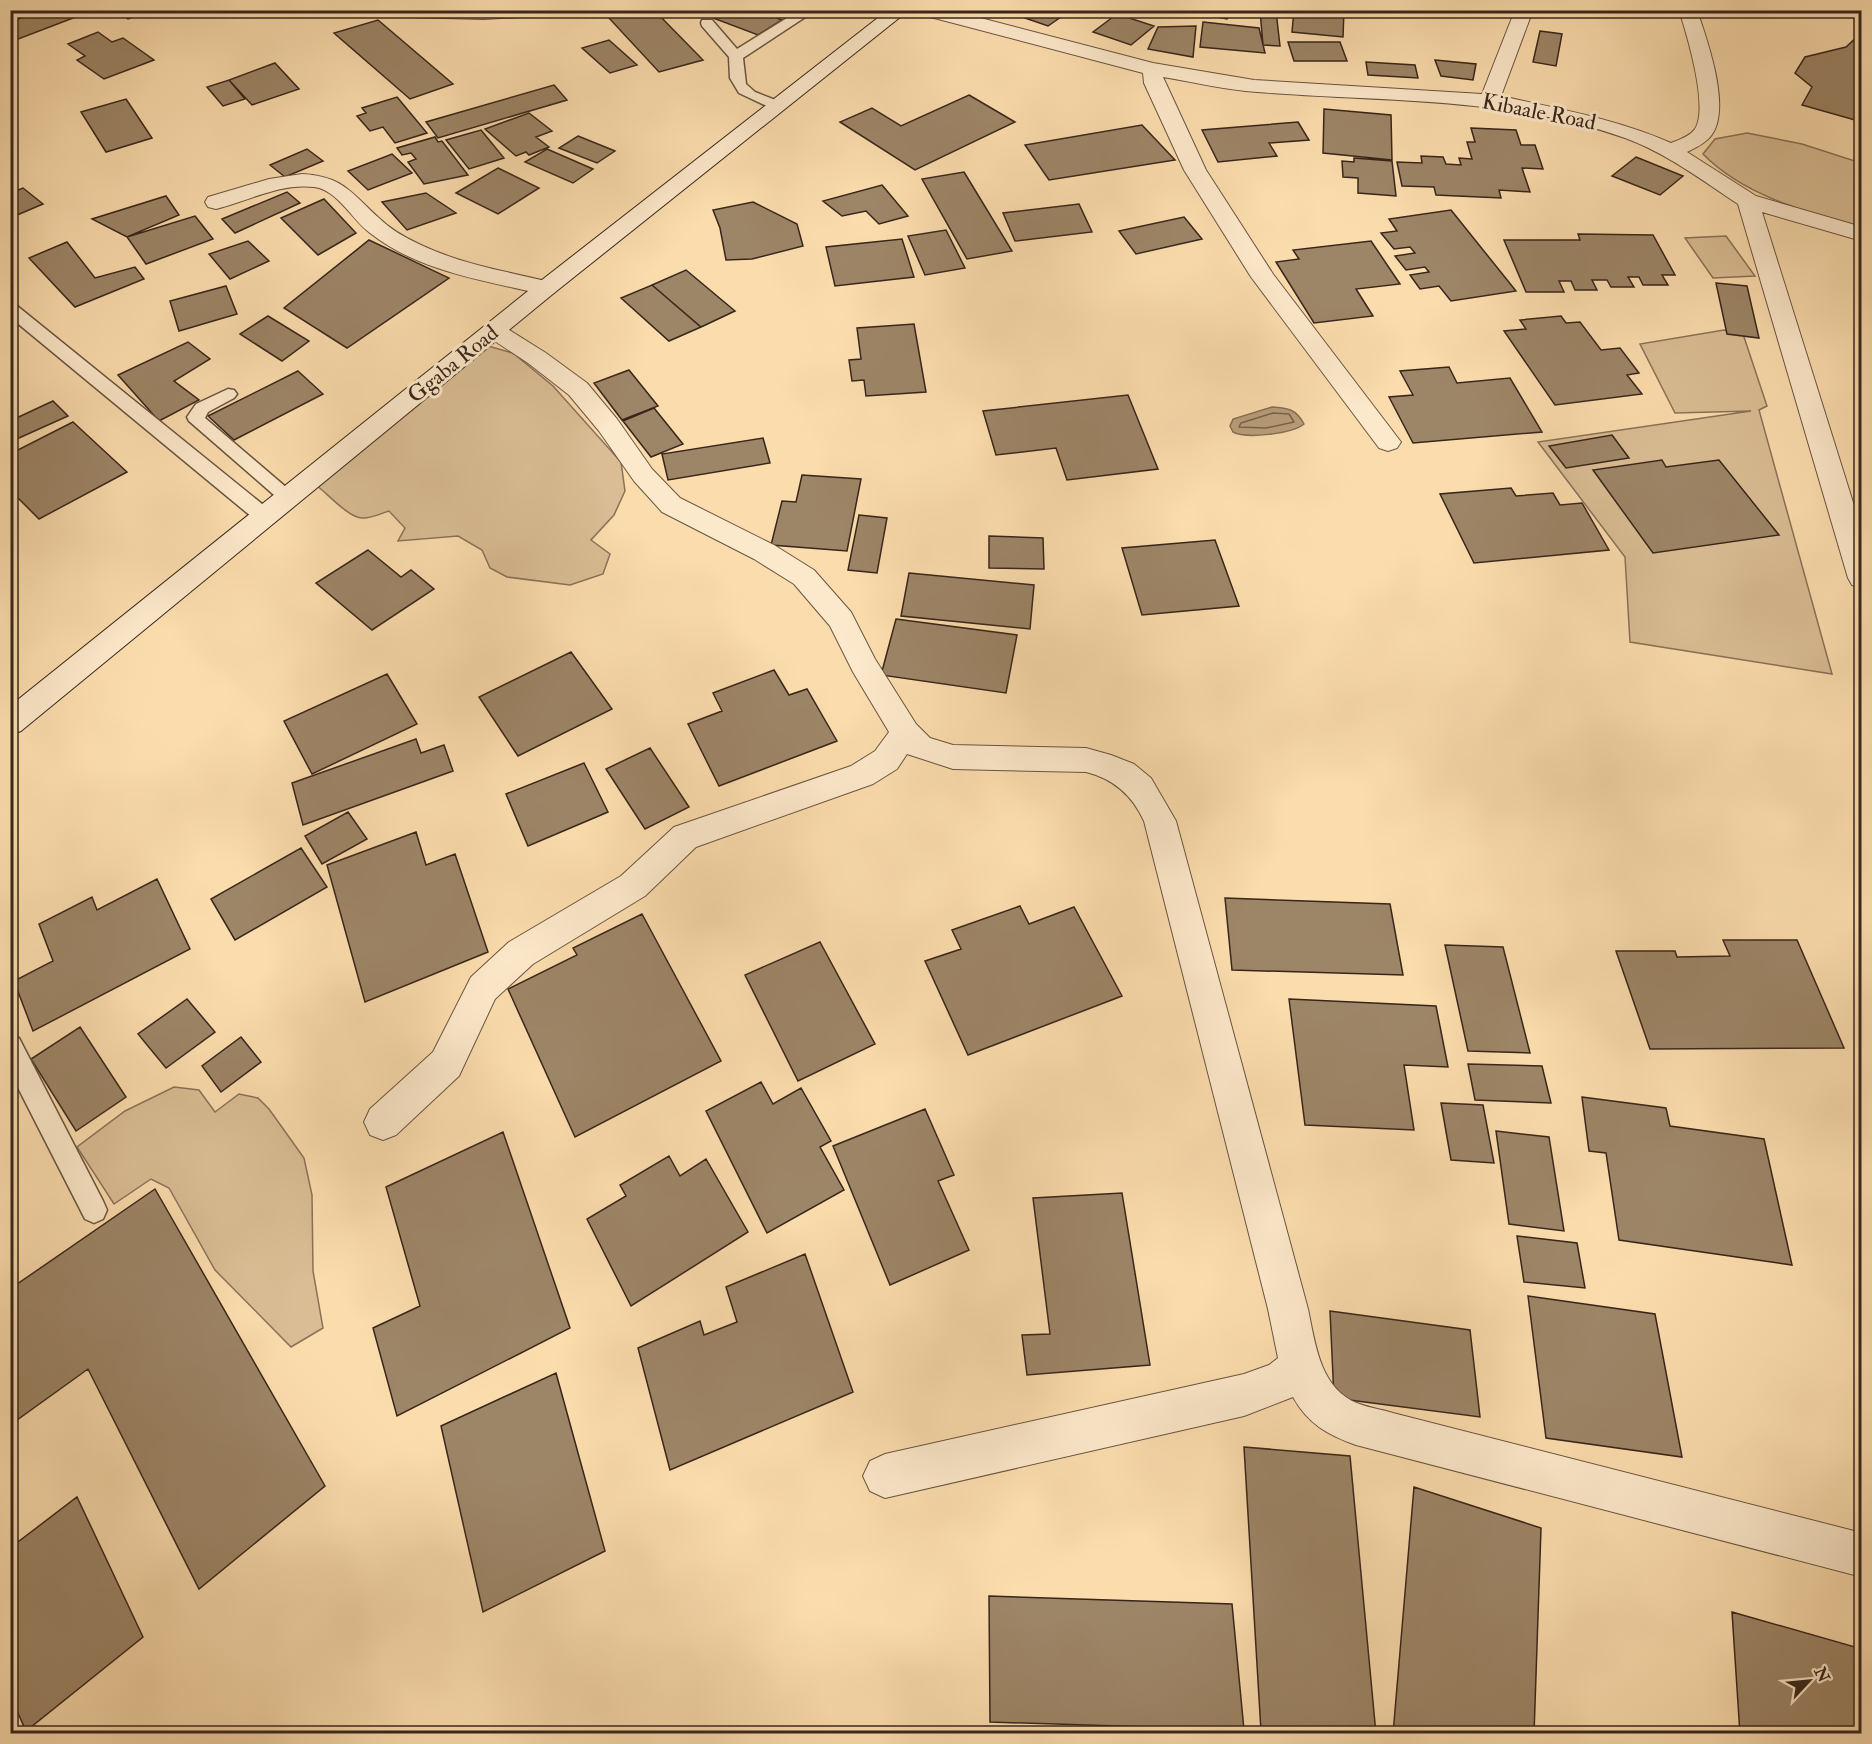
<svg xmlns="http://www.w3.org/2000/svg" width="1872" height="1744" font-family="'IM FELL Double Pica',serif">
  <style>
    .green { fill: #dabd94; stroke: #897258; stroke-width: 1.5 }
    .water { fill: #b99e7b; stroke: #856e55; stroke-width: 1.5 }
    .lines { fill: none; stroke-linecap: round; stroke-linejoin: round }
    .shore { stroke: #78624b; stroke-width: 1.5 }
    .building { fill: #9d8567; stroke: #38261b; stroke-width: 1.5 }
    .service-casing { stroke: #695440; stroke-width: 3 }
    .minor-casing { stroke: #695440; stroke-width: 2 }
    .secondary-casing { stroke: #38261b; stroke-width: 2 }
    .service { fill: #fce8ca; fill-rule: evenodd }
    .minor { fill: #fce8ca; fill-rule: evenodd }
    .secondary { fill: #fce8ca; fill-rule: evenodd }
    .labels { text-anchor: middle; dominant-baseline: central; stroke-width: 6; stroke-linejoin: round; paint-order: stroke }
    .far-street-label { font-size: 22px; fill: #38261b; stroke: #fce8ca }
  </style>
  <rect width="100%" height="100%" fill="#fbdcad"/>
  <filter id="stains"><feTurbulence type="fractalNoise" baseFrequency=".00333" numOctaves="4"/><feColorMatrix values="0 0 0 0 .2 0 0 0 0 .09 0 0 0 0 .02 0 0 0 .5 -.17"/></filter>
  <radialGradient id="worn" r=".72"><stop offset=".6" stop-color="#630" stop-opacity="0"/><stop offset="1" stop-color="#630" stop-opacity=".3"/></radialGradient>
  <path class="green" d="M1747,133L1802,144L1861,163V227C1807,212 1744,196 1703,154L1715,139Z
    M1726,236L1755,276L1713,278L1685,238Z
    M1724,330L1743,334L1767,406L1759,410L1832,674L1630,642L1625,557L1538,442L1751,411L1675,413L1640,344Z
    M488,346L513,353L553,386L621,462L625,491L614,515L591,540L610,554L603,574L570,585L507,577L490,568L482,550L458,536L398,541L405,528L389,511C382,513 370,519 362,518C349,518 328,494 316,485Z
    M174,1087L199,1090L215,1112L239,1094L258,1098L269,1109L304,1158L312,1195L313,1271L323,1328L291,1347L215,1270L169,1188L151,1179L114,1204L77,1147L125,1111Z"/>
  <path class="water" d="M1272,407C1288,408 1296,409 1304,424C1292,434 1246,439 1233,432L1230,426L1233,419Z"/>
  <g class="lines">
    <path class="shore" d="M1273,413L1289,414L1294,422L1266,428L1239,427L1241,423Z"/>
  </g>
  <path class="building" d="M42,10H94L13,41L10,40V22Z
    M115,10H152L128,19Z
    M634,10H654L703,60L659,72L608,17Z
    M692,10H756L782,20L758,35Z
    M1002,10H1071L1048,26Z
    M1197,10H1232L1227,19L1195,13Z
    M1294,10H1344L1343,37L1292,32Z
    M1260,11H1276L1280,46L1263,45Z
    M1117,14L1154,26L1131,45L1093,32Z
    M378,20L453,84L410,99L334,33Z
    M1203,22L1259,28L1265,53L1200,47Z
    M1196,26L1193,57L1148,49L1158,27Z
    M1540,31L1562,34L1556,66L1533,62Z
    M98,32L112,42L123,38L154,60L104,79L77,60L85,56L68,44Z
    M1862,32V122L1802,105L1812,87L1795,73L1805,57L1846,47Z
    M609,40L637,65L610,73L582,48Z
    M1288,42H1340L1347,61H1294Z
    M1435,60L1476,64L1473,80L1441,76Z
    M1366,62L1415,65L1418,78L1368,75Z
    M275,63L299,89L252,105L229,80Z
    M229,80L245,99L223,106L207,87Z
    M554,85L567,100L438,138L426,122Z
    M969,95L1015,122L915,170L840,122L872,108L901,126Z
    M397,97L427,133L395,143L383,127L370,131L357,116L366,113L362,108Z
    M126,99L152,138L106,152L81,112Z
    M1324,109L1391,115L1392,160L1323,153Z
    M529,113L552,131L536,137L549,147L529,155L526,152L516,156L485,129Z
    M1298,122L1309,140L1269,143L1277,156L1218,162L1202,130Z
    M1142,125L1175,160L1049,180L1025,145Z
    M1471,128L1516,130L1521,145H1535L1543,169L1522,168L1530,192L1499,190L1501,198L1436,195L1434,187L1402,186L1397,162L1422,163L1421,156L1443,157L1446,164L1461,165L1459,158L1472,159L1467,142H1475Z
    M481,130L504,158L469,169L446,140Z
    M578,136L615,151L597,163L559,148Z
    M435,137L438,142L442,141L468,175L424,184L408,162L416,159L411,153L402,155L397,148Z
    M307,149L323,161L285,177L270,165Z
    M547,149L593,169L573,183L525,162Z
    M392,154L412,173L368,190L348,171Z
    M1636,157L1683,176L1660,195L1612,176Z
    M1354,158L1392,161L1396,196L1358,193V178L1343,177L1342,161L1354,162Z
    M498,168L539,188L498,214L456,193Z
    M964,172L1012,251L967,259L922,179Z
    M882,185L908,216L879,224L866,211L842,216L823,201Z
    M23,188L43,204L10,218V193Z
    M287,192L300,203L235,233L222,219Z
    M426,193L456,213L407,230L382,202Z
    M166,196L179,215L127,237L92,219Z
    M324,199L356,233L318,255L281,218Z
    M753,202L797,224L803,246L752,259L726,260L720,228L713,210Z
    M1079,204L1092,232L1015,241L1003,213Z
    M1451,210L1516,291L1451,301L1439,286L1420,289L1410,275L1429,272L1425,267L1406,270L1395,256L1415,253L1410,247L1394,249L1381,233L1397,231L1389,219Z
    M195,216L213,239L146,264L127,237Z
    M1184,217L1202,239L1136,254L1119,231Z
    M946,230L965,268L925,275L908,236Z
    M1578,234L1653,235L1675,275H1662L1668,285H1643L1639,277H1628L1634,287H1611L1607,280H1592L1597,290H1575L1571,281H1559L1564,292H1526L1504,240H1580Z
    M902,239L914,277L835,286L826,247Z
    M369,240L449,278L347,348L284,308Z
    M248,241L269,261L230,279L209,254Z
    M1371,241L1400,284L1356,289L1373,316L1314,323L1276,262L1299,259L1293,250Z
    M67,242L95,278L135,267L144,279L75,307L29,258Z
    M686,270L735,311L701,327L652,285Z
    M1716,283L1747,286L1759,338L1727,334Z
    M652,285L701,327L669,341L621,298Z
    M226,286L237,314L179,331L170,301Z
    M268,316L309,341L282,361L240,334Z
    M1561,316L1566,323L1580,322L1601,350L1620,348L1639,373L1627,375L1642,394L1555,405L1504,331L1526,329L1520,320Z
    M914,324L926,392L866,396L864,380L852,381L849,360L861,359L857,328Z
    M188,342L210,359L174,381L199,400L159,421L118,375Z
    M1449,367L1457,383L1510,378L1542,432L1413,443L1389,397L1413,395L1400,371Z
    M629,370L658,406L622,420L594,383Z
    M298,371L323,394L234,440L208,416Z
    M1128,395L1158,469L1067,480L1056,448L996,455L983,411Z
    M53,401L68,416L10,442V421Z
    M654,408L683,444L651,457L623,421Z
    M73,422L127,472L39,519L10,490V454Z
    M1612,435L1629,458L1566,468L1549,446Z
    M763,438L770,463L668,480L662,454Z
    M1662,460L1666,467L1719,460L1779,535L1653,553L1593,470Z
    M802,475L861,479L847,551L771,545L782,501L796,502Z
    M1511,488L1516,496L1553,493L1560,505L1582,503L1609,550L1474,563L1440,494Z
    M859,515L887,518L877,573L848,570Z
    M989,536L1043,538L1044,569L989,568Z
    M1215,540L1239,606L1142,615L1122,548Z
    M368,550L401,577L411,570L434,589L372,630L316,583Z
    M909,573L1034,585L1030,629L901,616Z
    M896,619L1017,635L1006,693L881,675Z
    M571,652L612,709L518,756L479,697Z
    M774,670L789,695L807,689L837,741L719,786L688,724L722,711L713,693Z
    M387,674L417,724L312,774L284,721Z
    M416,739L421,753L444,745L453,771L303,825L292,783Z
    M650,748L689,807L645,829L606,769Z
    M584,763L608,812L528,846L506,794Z
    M348,812L367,839L322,864L305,836Z
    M416,832L426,865L455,854L488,952L365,1002L327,865Z
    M301,848L327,887L235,940L211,899Z
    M157,879L190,949L33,1031L14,981L53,961L39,924L92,897L97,910Z
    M1225,898L1390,904L1403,975L1232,970Z
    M1020,906L1029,924L1074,907L1122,996L968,1055L925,961L961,949L952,930Z
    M642,914L721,1061L575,1137L508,989L577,955L573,948Z
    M1723,940H1797L1844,1048L1650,1049L1616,951H1675L1677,957L1730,956Z
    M820,942L875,1044L798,1081L745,975Z
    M1445,945L1503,947L1530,1053L1468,1051Z
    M187,999L215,1032L166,1068L138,1034Z
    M1289,999L1436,1006L1448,1067L1404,1065L1414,1130L1305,1125Z
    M80,1027L126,1097L76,1131L31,1059Z
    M241,1037L261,1062L221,1092L202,1066Z
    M1468,1064L1542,1066L1551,1103L1475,1100Z
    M761,1082L773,1104L801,1088L831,1141L820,1147L844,1190L767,1233L706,1111Z
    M1582,1097L1666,1108L1670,1126L1764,1139L1792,1265L1619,1240L1606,1153L1589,1151Z
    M1441,1103L1483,1105L1494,1163L1451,1160Z
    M925,1109L954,1175L938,1181L969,1250L890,1285L833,1146Z
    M1496,1131L1549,1137L1564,1231L1509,1224Z
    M503,1132L570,1328L397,1416L373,1328L420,1306L386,1187Z
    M669,1156L680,1176L706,1159L748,1232L631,1306L587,1219L626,1196L620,1185Z
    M155,1189L325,1486L199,1589L88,1369L10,1425V1289Z
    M1122,1193L1150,1365L1027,1375L1022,1335L1050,1334L1033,1198Z
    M1517,1236L1577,1243L1585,1288L1524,1282Z
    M805,1254L853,1392L670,1470L638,1348L700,1321L704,1335L737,1322L726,1287Z
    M1528,1296L1655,1314L1682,1457L1546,1438Z
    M1330,1311L1470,1330L1480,1417L1334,1398Z
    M556,1373L605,1551L483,1612L441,1426Z
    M1244,1447L1350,1456L1376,1734H1286L1261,1731Z
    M1414,1487L1541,1528L1534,1734H1393Z
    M77,1497L143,1637L26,1731L10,1695V1548Z
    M989,1596L1232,1604L1244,1730L990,1722Z
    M1732,1612L1862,1649V1734H1740Z"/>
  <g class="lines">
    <g class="service-casing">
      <path id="service" d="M800,10H816L743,58L746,84L755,92L783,103L785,106L783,109H773L739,93L730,78L729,57L702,26L701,23L702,20H712L737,49Z
        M10,303L16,305L272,512L274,517L272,522L265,523L258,522L10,317Z
        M228,389L234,390L237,394L234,398L208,412L205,418L294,494L297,498L294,502L288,504L282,502L189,421L187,417L196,404Z
        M10,1035L19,1038L103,1201L107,1210L103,1219L94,1223L85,1219L10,1072Z"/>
    </g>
    <g class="minor-casing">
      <path id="minor" d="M359,10H548L546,14L539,16L483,19L368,16L361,14Z
        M917,10H950L1153,63L1254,80L1482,94L1515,10H1533L1501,96C1559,109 1617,119 1671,143C1679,140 1690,136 1695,129C1709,107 1687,35 1679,10H1697C1707,40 1733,111 1710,137C1704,144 1695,148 1687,152L1756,196L1862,227V241L1762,212L1862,531V588L1852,585L1848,578L1738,204C1702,180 1666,153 1625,138C1507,96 1380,102 1257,92C1226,90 1194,82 1163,77L1206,170L1273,274L1401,442L1397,448L1388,451L1379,448L1251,277L1184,170L1144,83L1143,73L919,14Z
        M302,174C343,176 351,193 379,218C391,230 406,238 421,245C463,265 510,272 554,283L558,288L554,293L546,295C487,281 419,272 370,233C352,220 338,190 314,187C280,183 248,201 216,209L208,207L205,202L208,197L269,179Z
        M495,324L503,326L546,353L587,383L617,419L652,469L680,498L774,545L814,570L851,612L875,659L916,724L930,738L953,745L1086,748L1111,755L1134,764L1151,778L1176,821L1308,1309C1315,1342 1319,1383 1352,1401C1364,1407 1380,1409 1393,1413L1862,1533V1577L1356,1445C1328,1435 1308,1424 1293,1397L1244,1416L885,1498L870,1491L863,1476L870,1461L885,1454L1244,1374L1269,1365L1278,1358L1268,1309L1144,821C1132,795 1114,779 1086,772L953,769L907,754L897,769L873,784L696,847L645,896L533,964L495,999L459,1076L396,1135L383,1140L370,1135L364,1122L370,1109L433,1052L471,977L509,942L621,876L674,827L851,766L875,751L889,732L853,672L830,626L794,584L754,559L662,512L634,481L599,431L569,395L528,363L487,336L483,331L487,326Z"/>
    </g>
    <g class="secondary-casing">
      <path id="secondary" d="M888,10H909L554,293L21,731L10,735V706L538,283Z"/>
    </g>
    <use href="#service" class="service"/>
    <use href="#minor" class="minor"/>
    <use href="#secondary" class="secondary"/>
  </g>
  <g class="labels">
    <g class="far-street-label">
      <text transform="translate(1539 112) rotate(11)">Kibaale Road</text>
      <text transform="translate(453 364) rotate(-39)">Ggaba Road</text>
    </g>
  </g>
  <rect width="1872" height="1744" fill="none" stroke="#fbdcad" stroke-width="36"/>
  <rect x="12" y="12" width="1848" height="1720" fill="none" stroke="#38261b" stroke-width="3"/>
  <rect x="18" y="18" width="1836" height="1708" fill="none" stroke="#38261b" stroke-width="1.5"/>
  <g transform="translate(1809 1681) rotate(64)" stroke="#fce8ca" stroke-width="4.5" paint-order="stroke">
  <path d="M0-4.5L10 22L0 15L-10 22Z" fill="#38261b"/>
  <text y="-9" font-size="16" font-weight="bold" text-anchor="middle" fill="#38261b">N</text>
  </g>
  <rect width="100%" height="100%" filter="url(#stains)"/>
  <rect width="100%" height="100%" fill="url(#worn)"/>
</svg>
